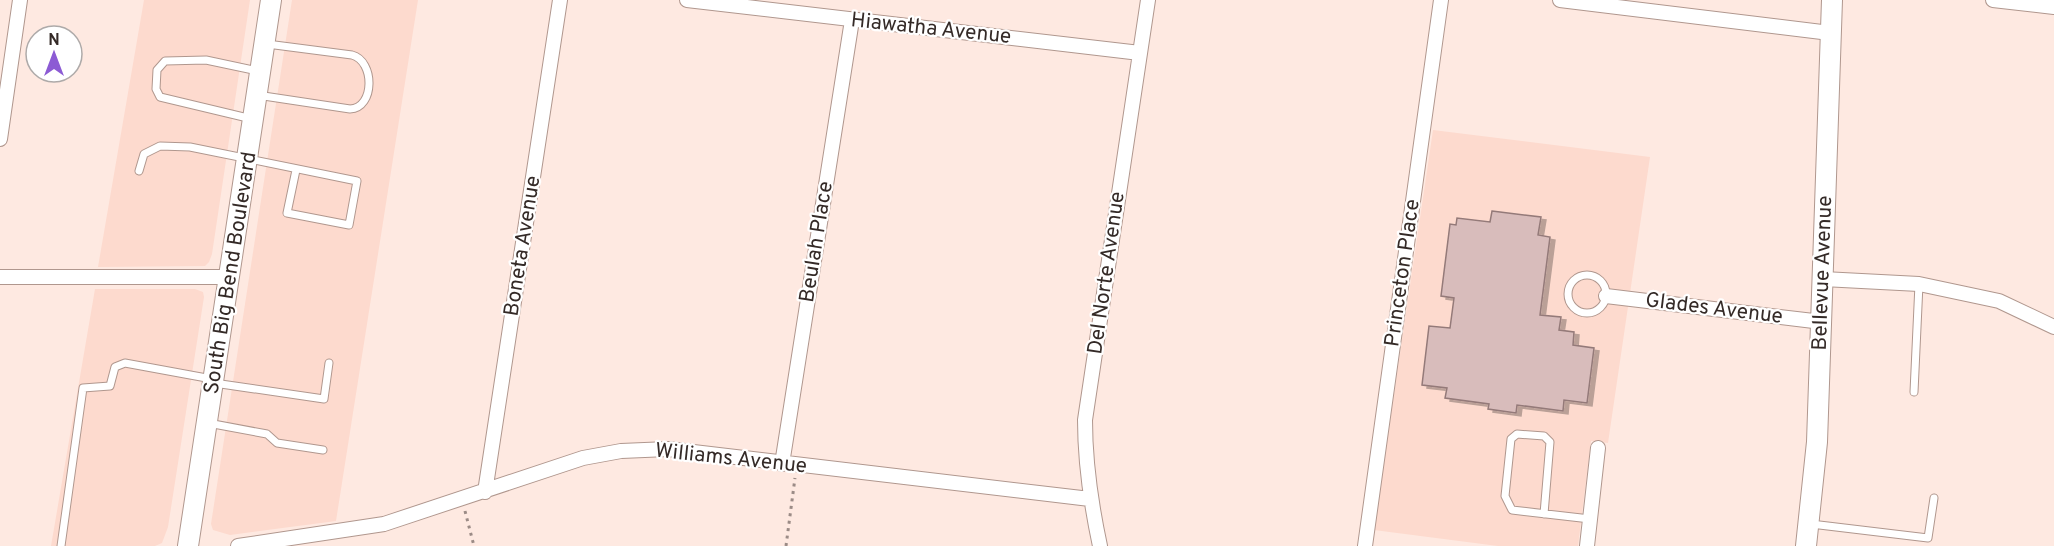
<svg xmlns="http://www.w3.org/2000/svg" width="2054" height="546" font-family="Overpass,sans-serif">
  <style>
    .built { fill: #fddace }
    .building { fill: #d8bcbb; stroke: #947a79; stroke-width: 1.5; filter: url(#shadow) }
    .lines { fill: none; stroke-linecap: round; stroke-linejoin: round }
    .lane-casing { stroke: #b0978e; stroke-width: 9 }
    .street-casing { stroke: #b0978e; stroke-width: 16 }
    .secondary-casing { stroke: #b0978e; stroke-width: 22 }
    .path { stroke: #9b8b86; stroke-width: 3; stroke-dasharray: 3 4.5; stroke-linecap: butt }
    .lane { stroke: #fff; stroke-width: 7 }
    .street { stroke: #fff; stroke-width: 14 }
    .secondary { stroke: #fff; stroke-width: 20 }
    .labels { text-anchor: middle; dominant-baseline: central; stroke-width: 4.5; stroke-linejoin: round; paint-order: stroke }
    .street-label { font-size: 21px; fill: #342a27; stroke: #fff }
  </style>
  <defs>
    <filter id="shadow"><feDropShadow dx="5" dy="3" stdDeviation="0" flood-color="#0004"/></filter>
  </defs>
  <rect width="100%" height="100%" fill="#fee9e1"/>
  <path class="built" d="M144,0H250L212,254L209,262L205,266L98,267Z
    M292,0H418L336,521L230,535L213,530L211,524Z
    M1433,130L1650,157L1608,443L1591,441L1578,546H1498L1374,530Z
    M95,289H195L203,292L204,297L168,527L162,543L155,546H51Z"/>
  <path class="building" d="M1492,211L1541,217L1538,235L1550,237L1540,315L1561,317L1559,330L1574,332L1573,345L1594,348L1587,403L1564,400L1563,411L1517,405L1516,413L1488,409L1489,404L1445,398L1447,388L1422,385L1429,326L1450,328L1454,298L1441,296L1450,224L1456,225L1457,218L1490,222Z"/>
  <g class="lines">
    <g class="lane-casing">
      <path id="lane" d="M257,95L350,109C375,108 375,61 352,55L267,44
        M252,119L160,97L156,89L157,70L165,61L206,60L258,71
        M139,171L144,154L160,146L190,147L357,181L349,225L287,213L296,170
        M1568 294a19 19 0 1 1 38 0a19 19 0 1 1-38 0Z
        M214,383L324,399L329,363
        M1914,392L1919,284
        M208,423L267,434L277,443L323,450
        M1544,514L1550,442L1544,436L1517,434L1511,439L1505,496L1512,510L1590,519
        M1811,524L1928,538L1934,498
        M61,546L83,388L110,386L115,367L125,363L212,379"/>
    </g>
    <g class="street-casing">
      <path id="street" d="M687,0L1140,53
        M1560,0L1830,33
        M1993,0L2054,7
        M0,139L20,0
        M0,277H231
        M1823,279L1919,284L1999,301L2054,327
        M1606,296L1822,322
        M782,464L852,20
        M485,492L560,0
        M238,546L384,524L583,458L621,451L668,449L1090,499
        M1100,546C1091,504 1085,463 1085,420L1148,0
        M1365,546L1441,0
        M1587,546L1598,448"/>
    </g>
    <g class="secondary-casing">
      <path id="secondary" d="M188,546L271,0
        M1806,546L1817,442L1832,0"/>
    </g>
    <path class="path" d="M465,511L474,546
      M786,546L795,478"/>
    <use href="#lane" class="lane"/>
    <use href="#street" class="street"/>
    <use href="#secondary" class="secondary"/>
  </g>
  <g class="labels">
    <g class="street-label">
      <text transform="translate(931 29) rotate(6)">Hiawatha Avenue</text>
      <text transform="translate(817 242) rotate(-81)">Beulah Place</text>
      <text transform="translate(523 246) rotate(-81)">Boneta Avenue</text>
      <text transform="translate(231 273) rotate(-81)">South Big Bend Boulevard</text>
      <text transform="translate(1107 273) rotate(-82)">Del Norte Avenue</text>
      <text transform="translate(1403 273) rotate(-82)">Princeton Place</text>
      <text transform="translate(1823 273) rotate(-88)">Bellevue Avenue</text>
      <text transform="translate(1714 309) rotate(7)">Glades Avenue</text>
      <text transform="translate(731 459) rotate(6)">Williams Avenue</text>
    </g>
  </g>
  <g transform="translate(54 54)"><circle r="28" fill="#ffffff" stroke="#aeaaa9" stroke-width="1.5"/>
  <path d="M0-4.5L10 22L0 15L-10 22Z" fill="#8c5bd4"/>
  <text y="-9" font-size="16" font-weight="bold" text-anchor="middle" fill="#342a27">N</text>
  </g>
</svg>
